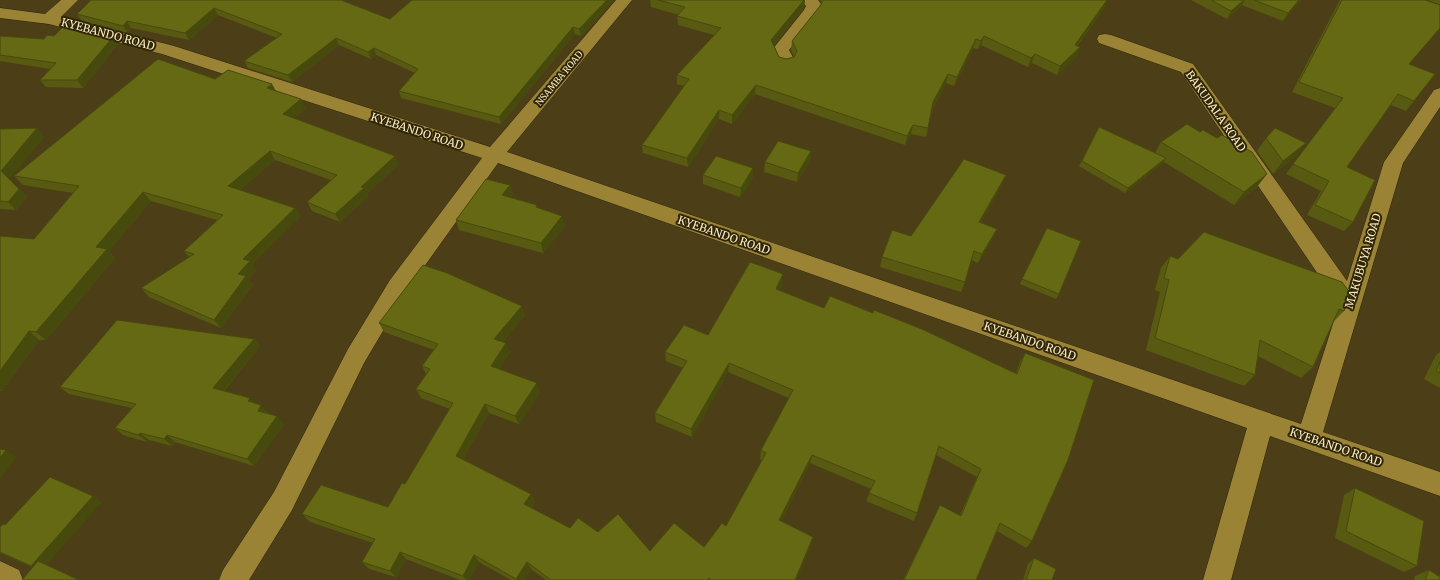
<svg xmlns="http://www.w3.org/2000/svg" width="1440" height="580" font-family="Merriweather,serif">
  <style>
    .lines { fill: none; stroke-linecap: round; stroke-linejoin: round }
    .minor-casing { stroke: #2e270e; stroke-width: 1 }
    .minor { fill: #9b8336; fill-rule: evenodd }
    .wall { fill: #575a10 }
    .shaded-wall { fill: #474a0d }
    .building { fill: #656913; stroke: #474a0d }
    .labels { text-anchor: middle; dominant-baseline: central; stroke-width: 4; stroke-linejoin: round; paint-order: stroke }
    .far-street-label { font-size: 9px; fill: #f9ecc7; stroke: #302605 }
    .street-label { font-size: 11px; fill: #f9ecc7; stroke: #302605 }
  </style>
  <rect width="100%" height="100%" fill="#4c3f17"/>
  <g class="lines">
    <g class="minor-casing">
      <path id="minor" d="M61,0H78L61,17L174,46L490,147L616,0H632L507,152L1301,424L1339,305L1181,72L1099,43L1097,39L1099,35L1105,34L1111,35L1193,64L1347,281L1384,162L1434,90L1440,88V107L1403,163L1323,432L1440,472V496L1270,436L1231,580H1203L1247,428L498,163L406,292L364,363L292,510L249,580H219L223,570L274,492L348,349L390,280L482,158L162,54L49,24L0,18V8L45,14Z
        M801,0H818L822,5L818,14L789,50L795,61L792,65L786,66L780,65L772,50L804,10L806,6Z
        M0,561L19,570L23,580H0Z"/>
    </g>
    <use href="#minor" class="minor"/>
  </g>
  <path class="wall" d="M91,0L390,19L412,0H613V1L581,36L575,34L501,124L401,98L399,91L415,73L376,55L371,59L339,45L292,82L248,68L244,61L277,38L218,15L189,40L131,28L128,33L82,21L77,14Z
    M650,0H805L804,6L803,9L774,45L779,57L786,59L794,57L791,50L792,41L820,6L822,3L820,0H1107L1104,8L1077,46V56L1057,75L1032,63L1028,67L981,45L978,49L973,48L954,86L946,83L932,110L926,137L911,134L905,145L755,94L732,124L719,119L688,167L643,153L642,145L684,86L677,84V75L714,35L678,25L677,16L679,15L651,7Z
    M1191,0H1301L1283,21L1242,5L1227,19Z
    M1340,0H1425L1440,28L1409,64L1414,101L1406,111L1391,105L1347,167L1353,222L1344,231L1307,215L1321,191L1286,174L1335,108L1292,92Z
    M1428,0H1440V5Z
    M0,36L44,39L54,36L113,37L118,44L83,88L46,87L40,80L50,69L0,61Z
    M215,79L276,91L306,108L294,118L395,156L398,165L367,194L368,197L340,222L312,211L307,202L331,180L275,160L240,190L295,208L300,217L252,264L256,270L248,279L253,285L221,328L149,297L141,288L189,257L184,251L217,220L151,201L109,251L115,258L46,340H39L2,391H0V236L34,239L73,193L23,185L14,176Z
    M1099,127L1155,153L1161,142L1257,187L1234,205L1164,162L1125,193L1079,166Z
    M37,128L44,137L9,179L27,197L16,210L0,209V129Z
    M1266,138L1296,156L1273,174L1257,151Z
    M811,151L810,161L797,182L764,172L765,162Z
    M703,175L753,178L740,197L703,184Z
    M1002,184L981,222L997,229L993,238L978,263L971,260L965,282L961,292L880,267L882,257L911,236Z
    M510,185L513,194L510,197L538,208L565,226L543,253L459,230L456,220Z
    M1047,228L1059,294L1056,299L1020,284Z
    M1204,232L1344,311L1334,321L1313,367L1301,378L1258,356L1255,375L1244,386L1146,350L1160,292L1155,290L1161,268L1170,256L1178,259Z
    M782,284L779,290L824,308L1016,373L1020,362L1025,353L1032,541L1026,548L997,531L976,580H903L940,505L960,515L977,477L936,455L917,513L914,521L866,501L871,489L810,463L781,521L811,544L796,580H546L531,569L524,580H511L479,562L469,580H460L406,559L396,577L369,569L362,562L373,543L310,522L302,514L388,507L405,484L450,409L421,398L416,389L426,374L422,366L434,350L384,332L379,323L525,315L503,342L510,352L499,369L540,392L519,424L489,413L463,459L535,501L531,508L570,528L598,532L650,551L704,547L726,526L762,460L760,459L761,450L789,398L728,372L692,437L656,422L655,413L683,368L666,361L665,352L708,335Z
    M254,339L260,346L224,391L254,403L268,412L267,413L284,424L254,466L175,442L172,446L149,440L147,442L123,435L115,428L132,408L69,394L60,387Z
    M1440,352V388L1424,379L1436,355Z
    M1355,488L1417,566L1404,572L1335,538L1344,495Z
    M102,502L32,567L0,553V527L5,525Z
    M1034,558L1052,580H1023L1028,564Z
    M1429,570L1440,580H1414L1415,576Z"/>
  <path class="shaded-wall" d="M607,0H613V1L581,36L579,29Z
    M804,0H805L804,6L803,9L771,49V40Z
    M1107,0L1104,8L1071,53L1075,45Z
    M1244,0H1245L1242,5L1227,19L1231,11Z
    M1299,0H1301L1283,21L1288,13Z
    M214,8L218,15L189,40L185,33Z
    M127,21L131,28L128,33L123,26Z
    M573,27L575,34L501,124L499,117Z
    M984,36L981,45L978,49L981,41Z
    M113,37L118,44L83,88L77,80Z
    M336,38L339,45L292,82L288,75Z
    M976,39L973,48L954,86L957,77Z
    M1080,47L1077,56L1057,75L1060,66Z
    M374,48L376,55L371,59L368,52Z
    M1035,54L1032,63L1028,67L1031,58Z
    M948,74L946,83L931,111L933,102Z
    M272,84L277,93L267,88Z
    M756,85L755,94L732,124V115Z
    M301,99L306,108L288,124L283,114Z
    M719,110V119L688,167L687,158Z
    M913,125L911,134L905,145L907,136Z
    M37,128L44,137L9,180L1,171Z
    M1306,143L1296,156L1273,174L1283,161Z
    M270,151L275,160L234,195L228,186Z
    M811,151L810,161L797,182L798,173Z
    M395,156L398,165L367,194L368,197L340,222L335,214L361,187Z
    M1166,158L1163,163L1125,193L1128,188Z
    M753,168V178L740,197L741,188Z
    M1267,174L1257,187L1234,205L1244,192Z
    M1006,175L1002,184L976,231L979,222Z
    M510,185L513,194L505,205L502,195Z
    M19,189L27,197L16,210L8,202Z
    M143,192L151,201L109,251L115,258L46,340L36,332L96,247Z
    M295,208L300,217L252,264L256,270L248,279L253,285L221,328L214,320L238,274L243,259Z
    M562,216L565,226L543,253L541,243Z
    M997,229L993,238L978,263L982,254Z
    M783,274L782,284L775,298L776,289Z
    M522,306L525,315L498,348L494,339Z
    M29,331L39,340L2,391L0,390V371Z
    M254,339L260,346L220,395L213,388Z
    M506,343L510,352L495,375L491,366Z
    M729,363L728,372L692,437L691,429Z
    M537,383L540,392L519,424L515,416Z
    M250,398L257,406L248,401Z
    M485,404L489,413L460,464L456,456Z
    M261,405L268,412L264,418L258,411Z
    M277,416L284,424L254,466L247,459Z
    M140,433L149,440L147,442L138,435Z
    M167,435L175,442L172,446L164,439Z
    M6,450L17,457L0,479V458Z
    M812,455L810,463L778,527L779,520Z
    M531,494L535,501L528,512L524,504Z
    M93,496L102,502L41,571L31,566Z
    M813,537L811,544L796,580H795Z
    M400,552L406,559L396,577L390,571Z
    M474,555L479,562L469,580H466L463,576Z
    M527,562L531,569L524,580H517L516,579Z"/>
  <path class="building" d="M91,0H341L390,19L412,0H607L579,29L573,27L499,117L399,91L418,69L374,48L368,52L336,38L288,75L244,61L282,34L214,8L185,33L127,21L123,26L77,14Z
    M658,0H804L771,40L779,57L786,59L794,57L797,51L792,41L820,6L823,0H1107L1075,45L1080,47L1060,66L1035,54L1031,58L984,36L981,41L976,39L957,77L948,74L933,102L928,128L913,125L907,136L756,85L732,115L719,110L687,158L642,145L689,79L677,75L721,28L677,16L685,7Z
    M1211,0H1244L1231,11Z
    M1254,0H1299L1288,13Z
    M1342,0H1425L1440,5V28L1409,64L1435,74L1414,101L1398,94L1347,167L1375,180L1353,222L1315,205L1329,181L1293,164L1343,98L1299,82Z
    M66,24L113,37L77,80H40L56,63L0,55V36L44,39L47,35L54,36Z
    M158,59L215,79L228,70L272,84L267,88L301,99L283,114L395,156L361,187L364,188L335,214L307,202L337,175L270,151L228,186L295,208L243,259L250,261L238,274L246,276L214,320L141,288L194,254L184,251L223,215L143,192L96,247L107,249L36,332L29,331L0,371V236L34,239L79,186L14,176Z
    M1187,124L1200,132L1203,130L1217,138L1222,135L1252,152L1267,174L1244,192L1161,142Z
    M1099,127L1166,158L1128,188L1082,161Z
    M37,128L1,171L19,189L8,202L0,201V129Z
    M1275,128L1306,143L1283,161L1266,138Z
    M778,141L811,151L798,173L765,162Z
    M716,156L753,168L741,188L703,175Z
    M964,159L1006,175L979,222L997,229L982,254L974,251L965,282L882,257L892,230L911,236Z
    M486,179L510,185L502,195L537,205L536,207L562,216L541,243L456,220Z
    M1047,228L1081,241L1059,294L1022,279Z
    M1204,232L1342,282L1350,293L1344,311L1339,309L1313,367L1260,340L1255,375L1155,338L1169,280L1164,278L1170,256L1178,259Z
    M750,262L783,274L776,289L824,308L830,296L873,313L874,310L924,330L1017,374L1025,353L1094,380L1068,460L1032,541L1000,523L976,580H904L940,505L961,516L981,469L939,446L917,513L869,493L875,481L812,455L779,520L813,537L795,580H711L709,578L707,580H551L527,562L516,579L474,555L463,576L400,552L390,571L362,562L375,539L302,514L321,485L388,507L402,483L405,484L453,403L416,389L430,369L422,366L438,344L379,323L423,265L447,273L522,306L494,339L506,343L491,366L537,383L515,416L485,404L456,456L531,494L524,504L570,528L578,518L598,532L618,514L650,551L674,523L704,547L722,523L726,526L766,453L761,450L793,390L729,363L691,429L655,413L687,361L665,352L684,325L708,335Z
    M117,320L254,339L213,388L250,398L248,401L261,405L258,411L277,416L247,459L167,435L164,439L140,433L138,435L115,428L136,404L60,387Z
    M1440,361V373L1436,371Z
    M0,449L6,450L0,458Z
    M50,477L93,496L31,566L0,552V527L3,524L5,525Z
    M1355,488L1424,521L1417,566L1346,531Z
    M1034,558L1056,569L1052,580H1026Z
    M38,561L79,580H22Z
    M1429,570L1440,577V580H1425Z"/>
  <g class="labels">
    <g class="far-street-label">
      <text transform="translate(559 78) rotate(-50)">NSAMBA ROAD</text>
    </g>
    <g class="street-label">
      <text transform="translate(108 34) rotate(15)">KYEBANDO ROAD</text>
      <text transform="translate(1216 111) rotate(55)">BAKUDALA ROAD</text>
      <text transform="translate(417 131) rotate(18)">KYEBANDO ROAD</text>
      <text transform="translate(724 235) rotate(19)">KYEBANDO ROAD</text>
      <text transform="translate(1363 261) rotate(-73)">MAKUBUYA ROAD</text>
      <text transform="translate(1030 341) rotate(19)">KYEBANDO ROAD</text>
      <text transform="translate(1336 447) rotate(19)">KYEBANDO ROAD</text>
    </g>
  </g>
</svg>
